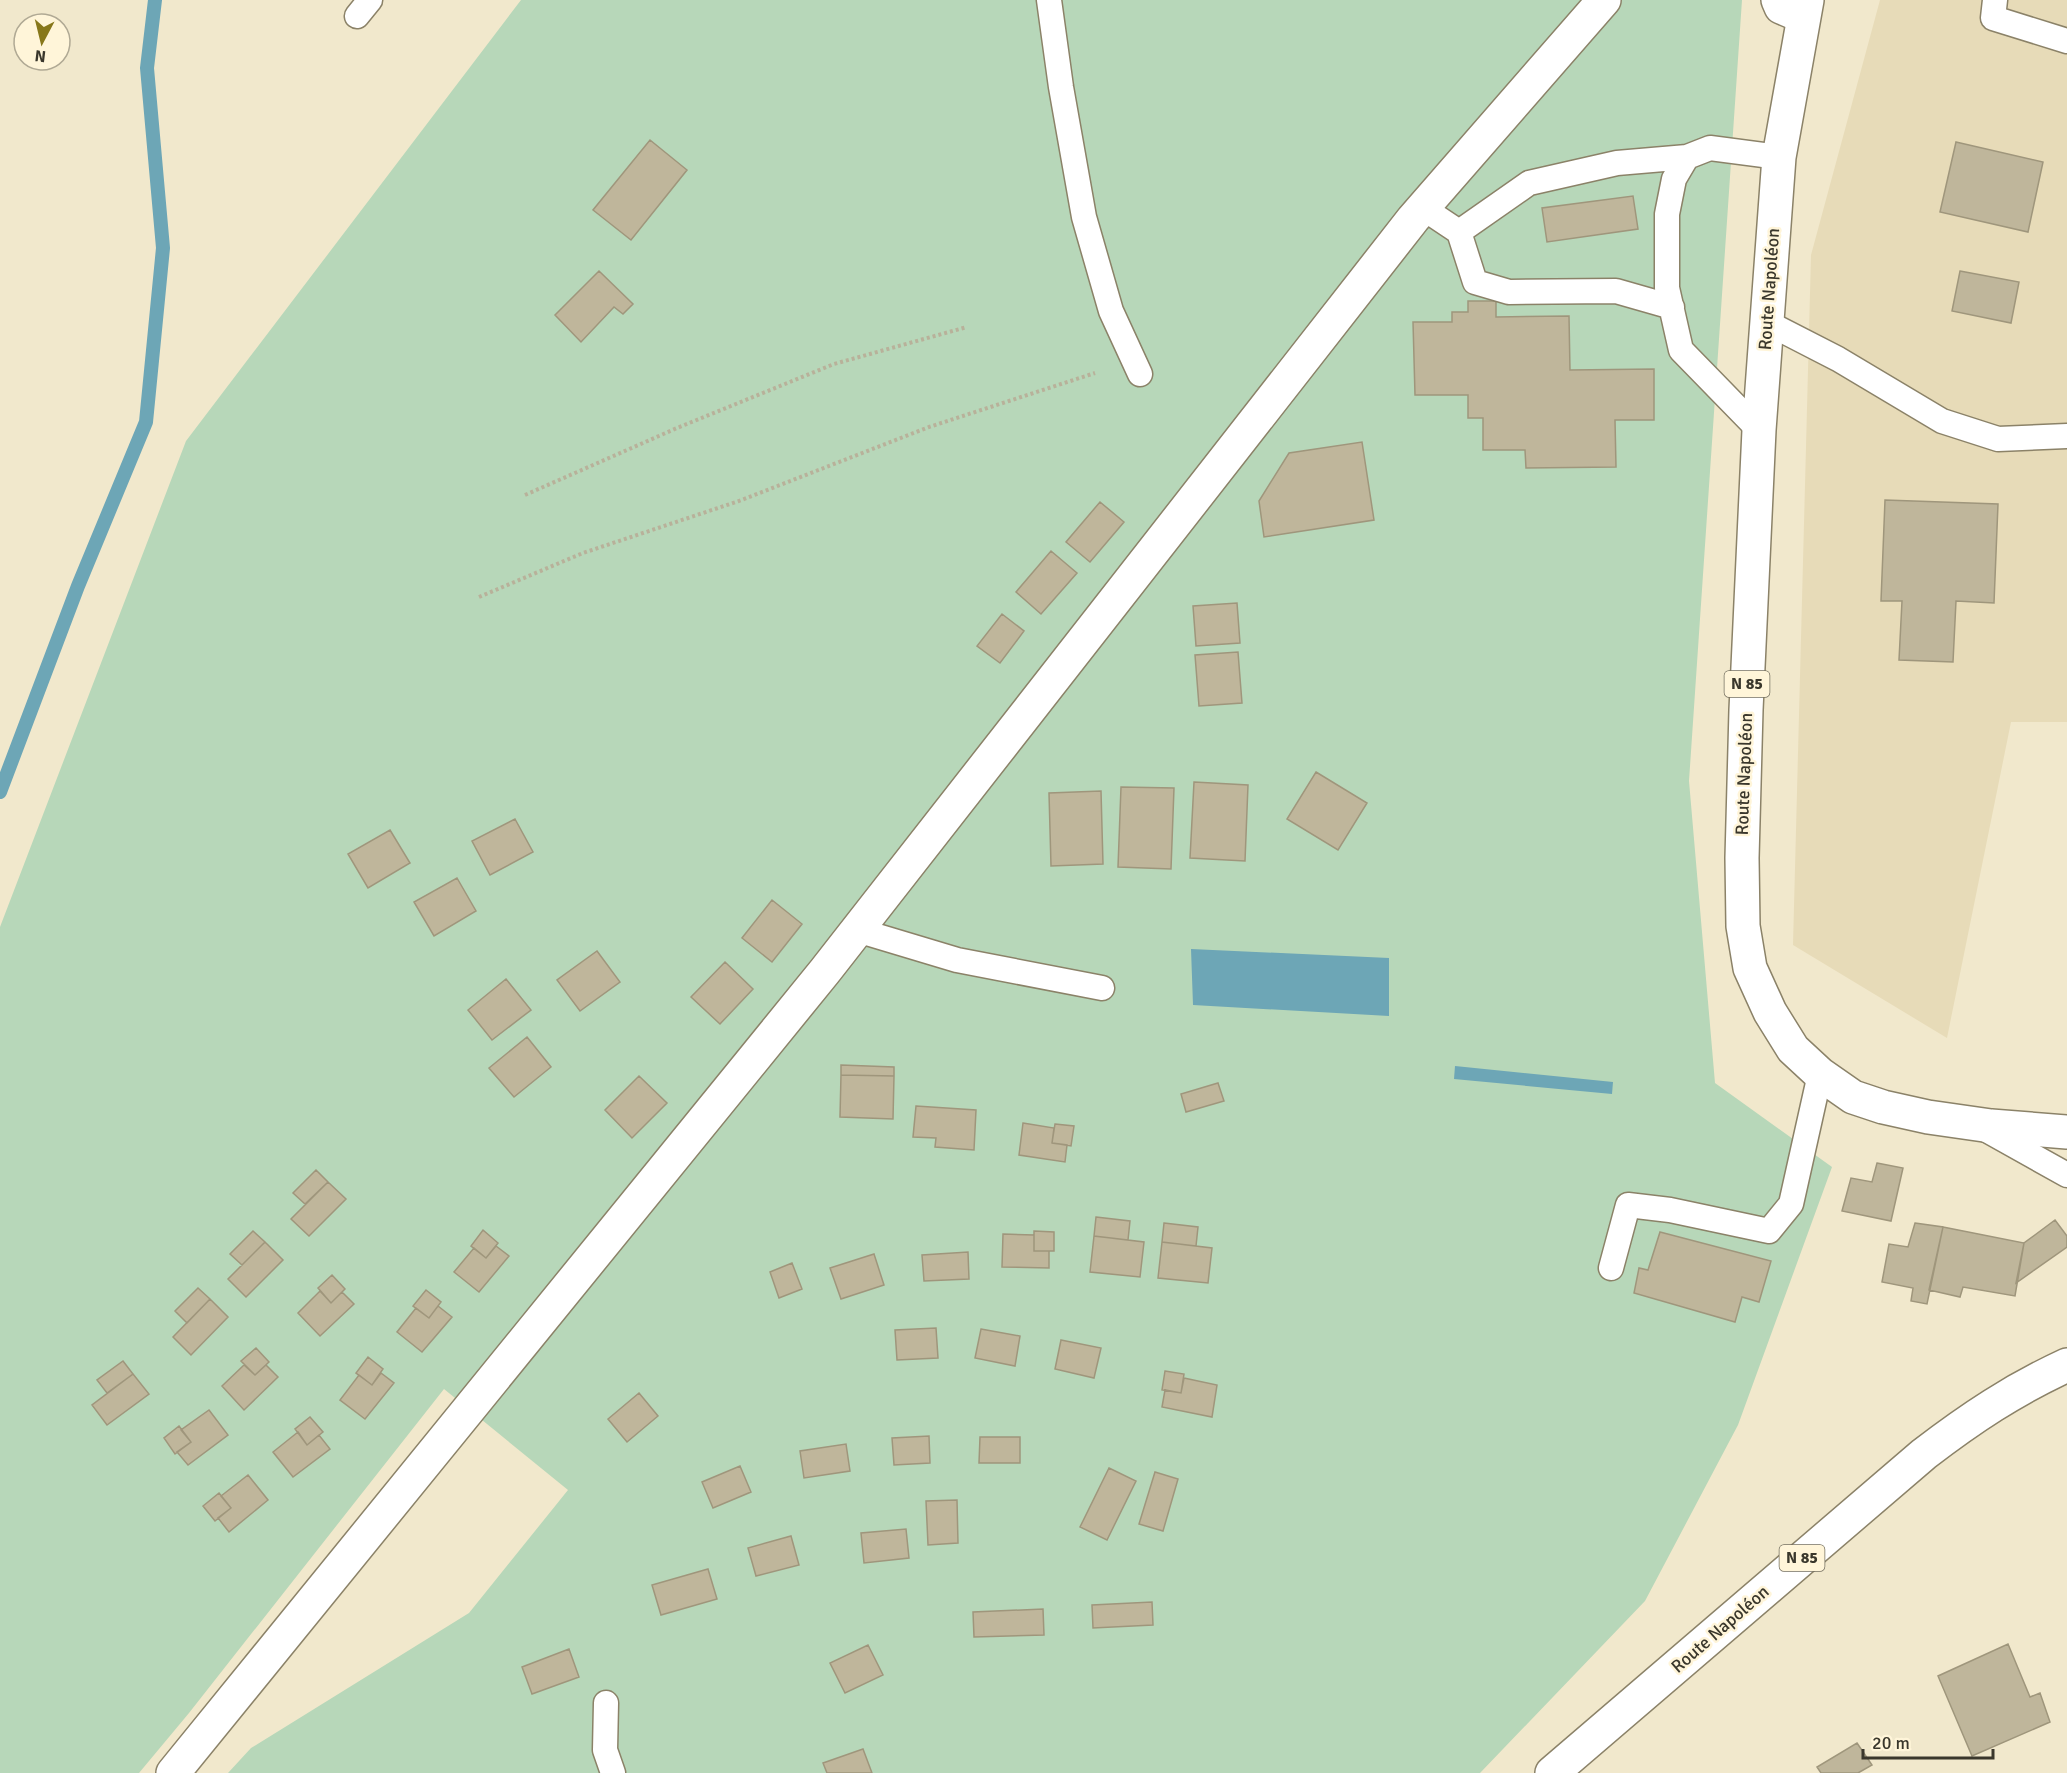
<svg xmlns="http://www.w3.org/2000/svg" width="2067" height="1773" font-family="Signika,sans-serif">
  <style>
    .built { fill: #e7dbb8 }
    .green { fill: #b7d7b9 }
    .water { fill: #6da6b6 }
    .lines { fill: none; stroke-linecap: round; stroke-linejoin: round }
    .stream { stroke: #6da6b6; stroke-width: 14 }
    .building { fill: #bfb69b; stroke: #9f967c; stroke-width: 1.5 }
    .lane-casing { stroke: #8b8268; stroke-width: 27 }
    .street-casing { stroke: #8b8268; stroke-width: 36 }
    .primary-casing { stroke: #8b8268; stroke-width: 36 }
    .path { stroke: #b8b19a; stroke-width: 4; stroke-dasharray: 3 3; stroke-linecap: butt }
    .lane { stroke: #fff; stroke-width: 24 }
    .street { stroke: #fff; stroke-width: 33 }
    .primary { stroke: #fff; stroke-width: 33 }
    .labels { text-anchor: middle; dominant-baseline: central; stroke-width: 5; stroke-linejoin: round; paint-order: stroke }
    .shield { fill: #fff5d9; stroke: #757060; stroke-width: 1.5 }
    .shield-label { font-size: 16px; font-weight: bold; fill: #3a372c }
    .street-label { font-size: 18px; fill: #3a372c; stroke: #fff5d9 }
  </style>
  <rect width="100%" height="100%" fill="#f1e8cc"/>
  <path class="built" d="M1880,0H2067V722H2011L1947,1038L1793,945L1811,255Z"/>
  <path class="green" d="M521,0H1742L1689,781L1715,1083L1832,1167L1738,1425L1645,1601L1480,1773H228L251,1748L469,1613L568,1490L444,1389L189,1713L139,1773H0V927L186,441Z"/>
  <path class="water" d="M1191,949L1389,958V1016L1193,1005Z
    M1455,1066L1613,1082L1612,1094L1454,1079Z"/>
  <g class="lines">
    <path class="stream" d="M0,792L78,586L146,422L163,248L147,68L155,0"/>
  </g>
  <path class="building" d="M650,140L687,170L631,240L593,210Z
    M1956,142L2043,162L2028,232L1940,212Z
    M1633,196L1638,229L1547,242L1542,208Z
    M599,271L633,304L623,314L614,307L581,342L555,315Z
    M1960,271L2019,282L2011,323L1952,311Z
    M1468,301H1496V317L1569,316L1570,370L1654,369V420H1615L1616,467L1526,468L1525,450H1483V418H1468V395H1415L1413,322H1452V312H1468Z
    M1362,442L1374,520L1264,537L1259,501L1289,453Z
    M1885,500L1998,504L1994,603L1956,601L1953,662L1899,660L1902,601H1881Z
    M1100,502L1124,522L1090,562L1066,542Z
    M1051,551L1077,573L1041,614L1016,592Z
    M1237,603L1240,643L1196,646L1193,606Z
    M1002,614L1024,631L1000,663L977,646Z
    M1238,652L1242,703L1199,706L1195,655Z
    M1316,772L1367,803L1338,850L1287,819Z
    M1194,782L1248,785L1245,861L1190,858Z
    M1121,787L1174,788L1171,869L1118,867Z
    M1101,791L1103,864L1051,866L1049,793Z
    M515,819L533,852L490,875L472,841Z
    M390,830L410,863L368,888L348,854Z
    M457,878L476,911L434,936L414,902Z
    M772,900L802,924L772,962L742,938Z
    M597,951L620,982L580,1011L557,980Z
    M725,962L753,989L720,1024L691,997Z
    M506,979L531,1010L492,1040L468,1010Z
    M527,1037L551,1067L514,1097L489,1068Z
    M841,1065L894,1067V1076L841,1075Z
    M841,1075L894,1076L893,1119L840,1117Z
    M639,1076L667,1103L632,1138L605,1110Z
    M1218,1083L1224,1101L1186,1112L1181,1094Z
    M916,1106L976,1110L974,1150L935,1147L936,1138L913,1137Z
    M1023,1123L1054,1128L1052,1143L1067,1145L1065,1162L1019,1155Z
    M1055,1124L1074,1126L1071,1146L1052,1143Z
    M1877,1163L1903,1168L1891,1221L1842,1211L1851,1178L1872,1182Z
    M316,1170L328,1182L305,1204L293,1193Z
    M328,1182L346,1199L309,1236L291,1219Z
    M1096,1217L1130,1221L1128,1240L1094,1236Z
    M2055,1220L2067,1236V1247L2016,1283L2024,1243Z
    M1164,1223L1198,1227L1196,1246L1162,1242Z
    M1915,1223L1943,1227L1927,1304L1911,1301L1913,1288L1882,1282L1889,1244L1908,1247Z
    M1943,1227L2024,1243L2015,1296L1963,1287L1960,1297L1929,1290Z
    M483,1230L498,1243L486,1258L471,1246Z
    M253,1231L265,1242L242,1265L230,1254Z
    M1034,1231L1054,1232V1251H1034Z
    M1660,1232L1771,1261L1759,1302L1742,1297L1735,1322L1634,1293L1639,1268L1648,1270Z
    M1003,1234L1034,1235V1251H1049V1268L1002,1267Z
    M1094,1236L1144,1242L1140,1277L1090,1272Z
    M265,1242L283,1260L246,1297L228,1279Z
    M1162,1242L1212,1248L1208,1283L1158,1278Z
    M496,1246L509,1256L479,1292L454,1272L474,1248L486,1258Z
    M968,1252L969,1279L924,1281L922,1255Z
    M874,1254L884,1285L841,1299L830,1268Z
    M792,1263L802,1289L779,1298L770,1272Z
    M332,1275L345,1289L331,1303L318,1288Z
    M198,1288L210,1299L187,1323L175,1311Z
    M426,1290L441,1302L429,1318L413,1306Z
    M320,1291L331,1303L342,1292L354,1304L320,1336L298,1313Z
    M210,1299L228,1317L191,1355L173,1337Z
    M438,1306L452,1317L422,1352L397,1332L416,1308L429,1318Z
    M936,1328L938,1358L897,1360L895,1330Z
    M981,1329L1020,1336L1015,1366L975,1358Z
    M1061,1340L1101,1348L1094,1378L1055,1369Z
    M256,1348L269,1362L255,1375L241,1361Z
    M368,1357L383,1369L372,1385L356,1373Z
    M123,1361L133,1374L107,1393L97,1380Z
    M244,1365L255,1375L266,1365L278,1377L244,1410L222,1386Z
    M1165,1371L1184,1374L1181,1393L1162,1390Z
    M381,1373L394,1383L365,1419L340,1400L359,1375L372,1385Z
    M133,1374L149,1394L107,1425L92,1405Z
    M1184,1378L1217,1385L1212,1417L1162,1407L1165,1390L1181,1393Z
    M639,1393L658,1416L627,1442L608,1419Z
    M209,1410L228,1435L188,1465L177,1452L191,1442L181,1430Z
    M310,1417L323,1432L307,1445L295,1429Z
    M179,1426L191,1442L175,1454L164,1438Z
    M298,1432L307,1445L319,1435L330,1449L293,1477L273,1452Z
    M929,1436L930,1463L894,1465L892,1438Z
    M980,1437H1020V1463H979Z
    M846,1444L850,1471L804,1478L800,1451Z
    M740,1466L751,1492L713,1508L702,1482Z
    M1109,1468L1136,1481L1107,1540L1080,1527Z
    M1155,1472L1178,1479L1163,1531L1139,1524Z
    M248,1475L268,1500L229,1532L218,1518L231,1508L221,1496Z
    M219,1493L231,1508L215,1521L203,1506Z
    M957,1500L958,1543L928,1545L926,1501Z
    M906,1529L909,1558L864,1563L861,1533Z
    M791,1536L799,1565L756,1576L748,1548Z
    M708,1569L717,1599L661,1615L652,1585Z
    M1152,1602L1153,1625L1093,1628L1092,1605Z
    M1043,1609L1044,1635L974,1637L973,1612Z
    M2008,1644L2030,1697L2040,1693L2050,1722L1972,1756L1938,1676Z
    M868,1645L883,1675L845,1693L830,1663Z
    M569,1649L579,1677L532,1694L522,1667Z
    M1857,1743L1872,1765L1858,1773H1821L1817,1767Z
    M863,1749L872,1773H827L823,1763Z"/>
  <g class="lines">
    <g class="lane-casing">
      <path id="lane" d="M1049,0L1061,87L1084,217L1111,311L1140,374
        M1995,0L1993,18L2067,41
        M357,16L370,0
        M1423,208L1459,232L1529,183L1617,163L1687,157
        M1459,232L1475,282L1509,292L1616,291L1672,307
        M1766,322L1838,359L1942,421L1998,439L2067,436
        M1759,430L1681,350L1667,288V214L1674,179L1687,157L1710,148L1779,157
        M857,930L957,960L1102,988
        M1983,1128L2067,1175
        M1611,1268L1628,1205L1670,1210L1769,1231L1791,1204L1820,1074
        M606,1703L605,1750L613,1773"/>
    </g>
    <g class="street-casing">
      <path id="street" d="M1778,0L1781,7L1802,16
        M173,1773L825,971L1413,219L1604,0"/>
    </g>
    <g class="primary-casing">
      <path id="primary" d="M1807,0L1779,157L1759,430L1746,710L1742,858L1743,926L1750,968L1770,1012L1793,1049L1820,1074L1853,1097L1883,1107L1928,1117L1991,1126L2067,1132
        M1552,1773L1924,1454C1971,1418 2013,1390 2067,1365"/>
    </g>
    <path class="path" d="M525,495L677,428L834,364L967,327
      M479,597L583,553L739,501L929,427L1095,373"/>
    <use href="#lane" class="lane"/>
    <use href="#street" class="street"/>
    <use href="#primary" class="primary"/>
  </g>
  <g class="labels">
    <g class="shield">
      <rect x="1724.5" y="671" width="45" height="26" rx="4.5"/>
      <rect x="1779.5" y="1545" width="45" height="26" rx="4.5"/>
    </g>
    <g class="shield-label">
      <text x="1747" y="684">N 85</text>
      <text x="1802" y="1558">N 85</text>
    </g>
    <g class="street-label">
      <text transform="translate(1769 289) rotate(-86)">Route Napoléon</text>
      <text transform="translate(1744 774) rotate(-88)">Route Napoléon</text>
      <text transform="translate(1720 1629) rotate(-41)">Route Napoléon</text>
    </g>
  </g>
  <g transform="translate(42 42) rotate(187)"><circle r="28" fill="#fff5d9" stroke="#b0a994" stroke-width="1.5"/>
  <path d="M0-4.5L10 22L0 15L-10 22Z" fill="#87771a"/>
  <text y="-9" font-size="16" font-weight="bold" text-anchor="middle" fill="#3a372c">N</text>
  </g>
  <path d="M1863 1749v9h130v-9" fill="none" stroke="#3a372c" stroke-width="3"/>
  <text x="1872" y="1749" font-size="18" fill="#3a372c" stroke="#fff5d9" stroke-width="4.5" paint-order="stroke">20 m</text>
</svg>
